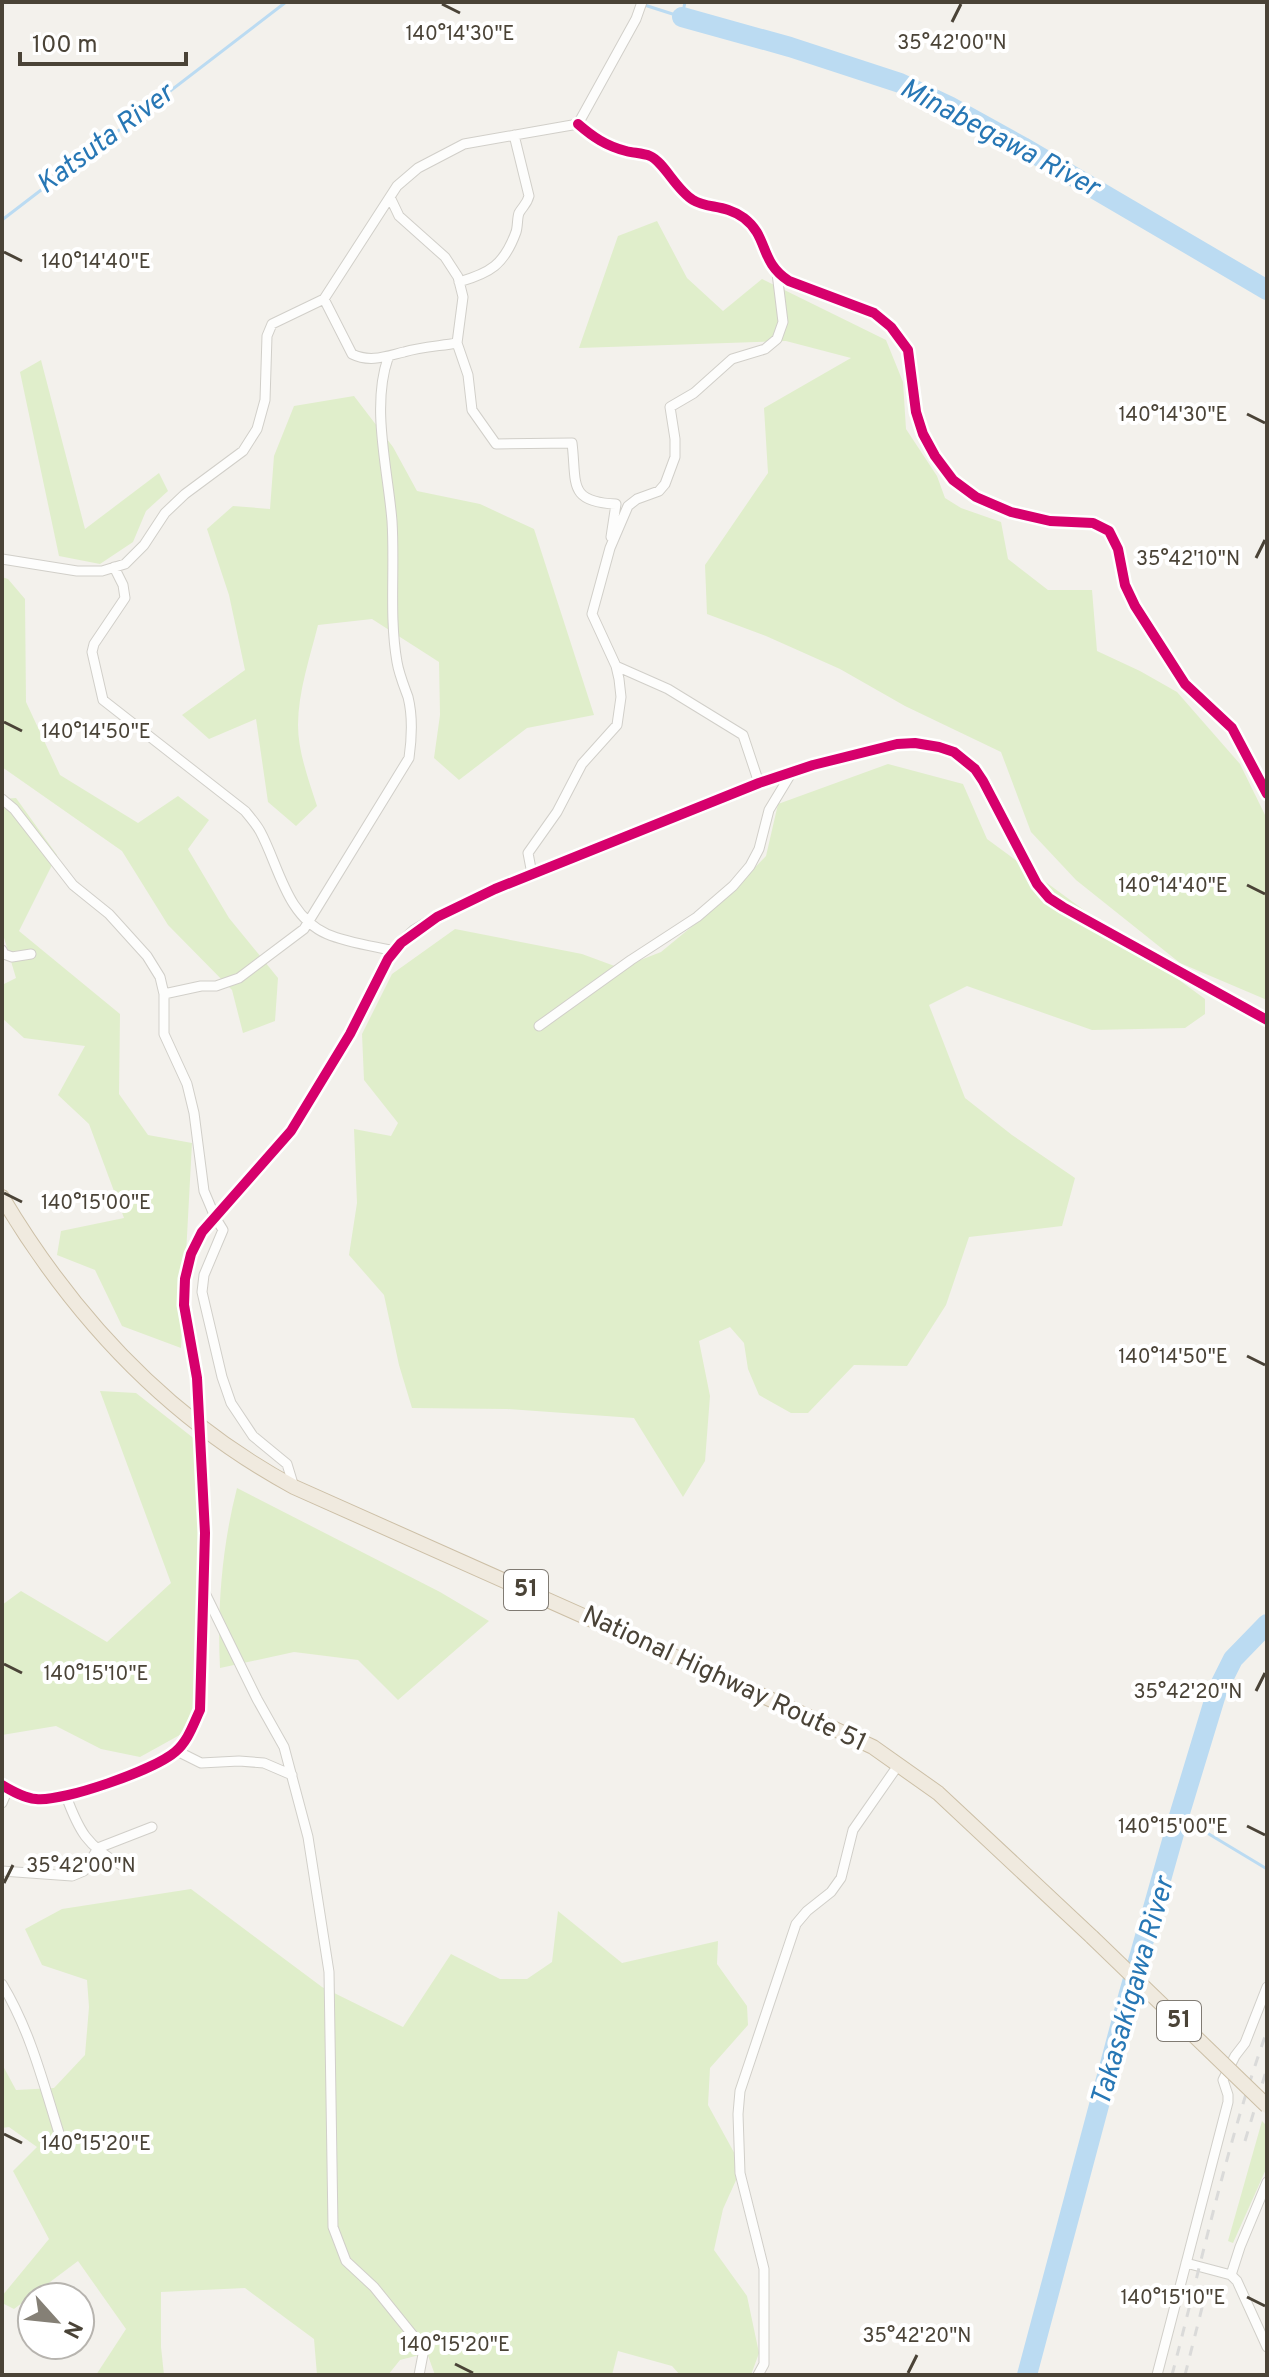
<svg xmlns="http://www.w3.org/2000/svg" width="1269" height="2377" font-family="Overpass,sans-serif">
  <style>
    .green { fill: #e0eecb }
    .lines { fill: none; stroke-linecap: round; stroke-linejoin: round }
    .stream { stroke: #bbdbf2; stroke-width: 3 }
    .river { stroke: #bbdbf2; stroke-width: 20 }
    .minor-casing { stroke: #d1cfc9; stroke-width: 11 }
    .tertiary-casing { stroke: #d1cfc9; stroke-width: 13 }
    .trunk-casing { stroke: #ccbfa6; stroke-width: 16 }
    .minor { stroke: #fdfdfc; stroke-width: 9 }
    .tertiary { stroke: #fdfdfc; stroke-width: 11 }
    .trunk { stroke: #f0eadf; stroke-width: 14 }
    .rail { stroke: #dadad9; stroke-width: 3; stroke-dasharray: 10 10; stroke-linecap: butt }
    .tertiary-bridge-casing { stroke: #d1cfc9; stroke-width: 13; stroke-linecap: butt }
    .trunk-bridge-casing { stroke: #ccbfa6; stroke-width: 16; stroke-linecap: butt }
    .tertiary-bridge { stroke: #fdfdfc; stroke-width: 11 }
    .trunk-bridge { stroke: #f0eadf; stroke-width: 14 }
    .cycleway-casing { stroke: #fff; stroke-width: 15 }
    .cycleway { stroke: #d6006c; stroke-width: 10 }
    .ticks { fill: none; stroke: #4a4337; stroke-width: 3 }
    .labels { text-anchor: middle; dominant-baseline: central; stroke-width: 8; stroke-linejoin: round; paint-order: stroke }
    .shield { fill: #fff; stroke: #807b73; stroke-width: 2 }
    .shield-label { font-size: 24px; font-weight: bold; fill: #4a4337 }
    .street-label { font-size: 26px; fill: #4a4337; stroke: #fff }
    .water-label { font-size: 28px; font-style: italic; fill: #2777b5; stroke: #fff }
    .ticks-label { font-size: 20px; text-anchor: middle; fill: #4a4337; stroke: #fff; stroke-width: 8; stroke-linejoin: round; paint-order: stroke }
  </style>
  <rect width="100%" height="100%" fill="#f3f1ec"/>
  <path class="green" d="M657,221L687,278L723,311L762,279L886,340L903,382L906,429L937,476L945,498L961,508L1001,522L1008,559L1048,590H1092L1097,651L1140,671L1177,692L1240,764L1267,819V1000L1180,963L1076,880L1031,832L1001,752L905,706L840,669L766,636L707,614L705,565L768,473L764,408L851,358L786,341L579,348L618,236Z
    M41,360L85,529L159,473L168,491L146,511L133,542L100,564L59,556L20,372Z
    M354,396L393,447L417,491L480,504L534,529L594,715L527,728L459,780L434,758L440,715L439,662L372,619L318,625C310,657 298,692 298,725C298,752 309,781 317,806L296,826L268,802L256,719L209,739L182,715L245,670L229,595L207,529L233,506L270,509L274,456L294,406Z
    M2,577L8,579L25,599L26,702L60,775L138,823L178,796L209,820L188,849L229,918L278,978L275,1021L243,1033L232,990L168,925L122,851L2,767Z
    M888,764L963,784L987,839L1205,999V1014L1185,1028L1092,1030L967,986L929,1005L965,1098L1012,1135L1075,1178L1062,1226L969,1237L946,1305L907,1366L854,1365L808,1413H791L759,1395L748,1369L744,1343L730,1327L699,1341L710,1396L705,1461L683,1497L634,1418L507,1409L412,1408L399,1365L384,1295L349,1255L357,1203L354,1129L391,1136L398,1123L364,1080L362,1034L392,974L455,929L582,954L620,968L661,952L724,900L766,856L778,804Z
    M16,798L57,855L19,931L120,1014L119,1094L148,1135L192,1143L181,1348L122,1326L95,1270L57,1255L61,1231L124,1218L89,1124L58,1095L85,1046L24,1038L2,1018V985L16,978L2,931V799Z
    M100,1391L136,1393L201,1444L196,1603V1726L140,1757L101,1749L56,1726L2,1735V1605L21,1591L107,1642L171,1583Z
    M237,1488L440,1592L489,1621L398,1700L358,1660L294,1652L220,1668C217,1608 222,1546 237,1488Z
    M191,1889L322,1987L403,2027L451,1954L500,1979H527L552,1962L558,1911L622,1963L718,1941L717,1964L747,2006L748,2025L710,2068L708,2105L742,2167L723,2209L714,2250L747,2296L759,2353L751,2375H680L672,2366L618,2351L612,2375H435L427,2353L400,2360L388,2375H317L314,2339L245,2288L161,2292V2347L164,2375H96L126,2329L78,2261L14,2309L2,2303V2296L49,2239L13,2171L37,2147L9,2127L2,2128V2064L16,2090L54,2088L85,2055L89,2007L87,1980L42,1965L25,1929L62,1909Z
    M1262,2121L1267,2126V2167L1233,2243L1228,2241Z"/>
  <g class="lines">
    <path class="stream" d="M635,2L682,17L685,2
      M2,220L286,2
      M1179,1816L1267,1869"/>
    <path class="river" d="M682,17L790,47L900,83L949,106L1023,147L1267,290
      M1027,2375L1129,1993L1179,1816L1217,1691L1233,1659L1267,1624"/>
    <g class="minor-casing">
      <path id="minor" d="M578,124C593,137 606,146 626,151C633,153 643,153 650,156C664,162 676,190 693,200C708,209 725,204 744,218C769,237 759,262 789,281L874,313L891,327L908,350L916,412L923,434L935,456L953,480L976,497L1011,512L1050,521L1093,523L1109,531L1118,549L1125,585L1135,606L1185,684L1232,728L1267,794
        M578,124L636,19L642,2
        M390,197L399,216L445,257L458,277L463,297L457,343L468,375L472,410L496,444L572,443C577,483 567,502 616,504L611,537
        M459,282C490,273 504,265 516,232C518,226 517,218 519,213C523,206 527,204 529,196L514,135
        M324,299L352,354C370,363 387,356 404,352C421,347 440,346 457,343
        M2,559L77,571H102L125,564L144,545L165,513L185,494L243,451L257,429L265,400L267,336L272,324L324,299L397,186L418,168L464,144L578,124
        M114,567L123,585L125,598L94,644L92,652L103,700L245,811C250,817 256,824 260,831C279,866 286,916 327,934C348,943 373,946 395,951
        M616,666L668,689L743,735L759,783
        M2,799L14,809L73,885L109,914L147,956L160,977L164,994V1034L187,1084L194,1113L204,1191L215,1217L223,1230L204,1275L202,1292L222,1377L231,1403L253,1436L287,1464L294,1487
        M532,874L528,853L557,812L582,764L617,725L621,697L619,679L616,666L592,614L610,548L628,506L637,499L659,491L665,484L675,457V439L670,407L694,393L732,359L765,349L777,339L783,322L777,273
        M2,950L4,954L12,957L31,954
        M164,994L201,986H216L239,978L304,929L409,758C412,737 413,717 408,697C404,686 399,674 397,662C389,616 395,568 392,521C388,470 371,407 388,358
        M539,1026L631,960L697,917L733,886L750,866L759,849L769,810L792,772
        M204,1591L257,1699L284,1747L308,1837L329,1972L333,2227L346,2261L374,2287L424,2349L419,2375
        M177,1751L201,1763L239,1761L264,1763L292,1775
        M66,1796C79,1831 87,1846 121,1865
        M2,1803L8,1789
        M2,1871L72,1876L84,1871L98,1848L152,1827
        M2,1984C30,2030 43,2082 59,2133
        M1267,2182L1240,2247L1231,2275L1237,2281L1267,2347
        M1186,2263L1231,2275
        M758,2375L764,2364V2269L740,2173L738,2114L740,2091L796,1924L807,1911L831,1892L841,1878L853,1830L899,1764
        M1157,2375L1228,2102V2095L1223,2080L1235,2056L1245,2043L1267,1987"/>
    </g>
    <g class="tertiary-casing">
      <path id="tertiary" d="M197,1378L184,1305L185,1279L191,1254L202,1232L291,1131L350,1034L388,959L401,943L414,931L437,917L495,889L759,783L813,765L897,744L915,743L939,747L954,752L975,769L983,781L1037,884L1049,898L1063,907L1267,1020
        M2,1785C12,1791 24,1798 36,1799C63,1802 154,1770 175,1752C188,1741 193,1725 200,1710L205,1533L202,1461"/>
    </g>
    <g class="trunk-casing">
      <path id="trunk" d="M2,1197C74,1318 170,1420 294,1487L792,1709L873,1747L938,1793L1092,1937"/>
    </g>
    <use href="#minor" class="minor"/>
    <use href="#tertiary" class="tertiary"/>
    <use href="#trunk" class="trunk"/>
    <path class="rail" d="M1245,2141L1267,2068
      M1172,2375C1202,2261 1227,2142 1267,2031
      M1185,2375L1207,2288"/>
    <g class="tertiary-bridge-casing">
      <path id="tertiary-bridge" d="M197,1378L202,1461"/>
    </g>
    <g class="trunk-bridge-casing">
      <path id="trunk-bridge" d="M1092,1937L1267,2106"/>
    </g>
    <use href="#tertiary-bridge" class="tertiary-bridge"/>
    <use href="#trunk-bridge" class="trunk-bridge"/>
    <g class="cycleway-casing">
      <path id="cycleway" d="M578,124C593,137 606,146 626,151C633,153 643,153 650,156C664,162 676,190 693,200C708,209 725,204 744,218C769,237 759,262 789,281L874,313L891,327L908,350L916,412L923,434L935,456L953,480L976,497L1011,512L1050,521L1093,523L1109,531L1118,549L1125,585L1135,606L1185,684L1232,728L1267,794
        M2,1785C12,1791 24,1798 36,1799C63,1802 154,1770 175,1752C188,1741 193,1725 200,1710L205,1533L197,1378L184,1305L185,1279L191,1254L202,1232L291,1131L350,1034L388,959L401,943L437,917L495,889L759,783L813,765L897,744L915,743L939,747L954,752L975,769L983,781L1037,884L1049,898L1063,907L1267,1020"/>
    </g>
    <use href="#cycleway" class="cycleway"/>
  </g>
  <path class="ticks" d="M442,4L460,13M952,22L961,4M4,252L22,261M1247,414L1265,423M1256,558L1265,540M4,722L22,731M1247,885L1265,894M4,1193L22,1202M1247,1356L1265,1365M4,1664L22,1673M1256,1691L1265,1673M1247,1826L1265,1835M4,1883L13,1865M4,2134L22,2143M1247,2297L1265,2306M455,2364L473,2373M908,2373L917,2355"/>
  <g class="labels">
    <g class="shield">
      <rect x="504" y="1570" width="44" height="40" rx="6"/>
      <rect x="1157" y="2001" width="44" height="40" rx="6"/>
    </g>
    <g class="shield-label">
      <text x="526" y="1590">51</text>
      <text x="1179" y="2021">51</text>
    </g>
    <g class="street-label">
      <text transform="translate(724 1680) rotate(25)">National Highway Route 51</text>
    </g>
    <g class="water-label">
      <text transform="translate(999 139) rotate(28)">Minabegawa River</text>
      <text transform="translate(106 140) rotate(-37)">Katsuta River</text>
      <text transform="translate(1134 1992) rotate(-74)">Takasakigawa River</text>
    </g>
  </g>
  <g class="ticks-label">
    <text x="460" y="40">140°14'30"E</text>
    <text x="952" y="49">35°42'00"N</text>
    <text x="96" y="268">140°14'40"E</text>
    <text x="1173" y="421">140°14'30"E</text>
    <text x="1188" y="565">35°42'10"N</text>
    <text x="96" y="738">140°14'50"E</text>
    <text x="1173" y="892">140°14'40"E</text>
    <text x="96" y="1209">140°15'00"E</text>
    <text x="1173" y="1363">140°14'50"E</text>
    <text x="96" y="1680">140°15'10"E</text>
    <text x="1188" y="1698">35°42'20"N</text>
    <text x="1173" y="1833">140°15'00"E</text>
    <text x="81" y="1872">35°42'00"N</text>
    <text x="96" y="2150">140°15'20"E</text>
    <text x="1173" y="2304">140°15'10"E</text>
    <text x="917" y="2342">35°42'20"N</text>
    <text x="455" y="2351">140°15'20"E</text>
  </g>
  <rect width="1269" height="2377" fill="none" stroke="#4a4337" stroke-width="8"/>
  <g transform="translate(56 2321) rotate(117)"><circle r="38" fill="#ffffff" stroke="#b7b4af" stroke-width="2"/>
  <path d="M0-6L14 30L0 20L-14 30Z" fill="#858076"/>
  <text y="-12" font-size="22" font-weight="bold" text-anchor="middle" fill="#4a4337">N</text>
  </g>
  <path d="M20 52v12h166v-12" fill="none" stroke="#4a4337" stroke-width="4"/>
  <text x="32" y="52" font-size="24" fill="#4a4337" stroke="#ffffff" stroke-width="6" paint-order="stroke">100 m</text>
</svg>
